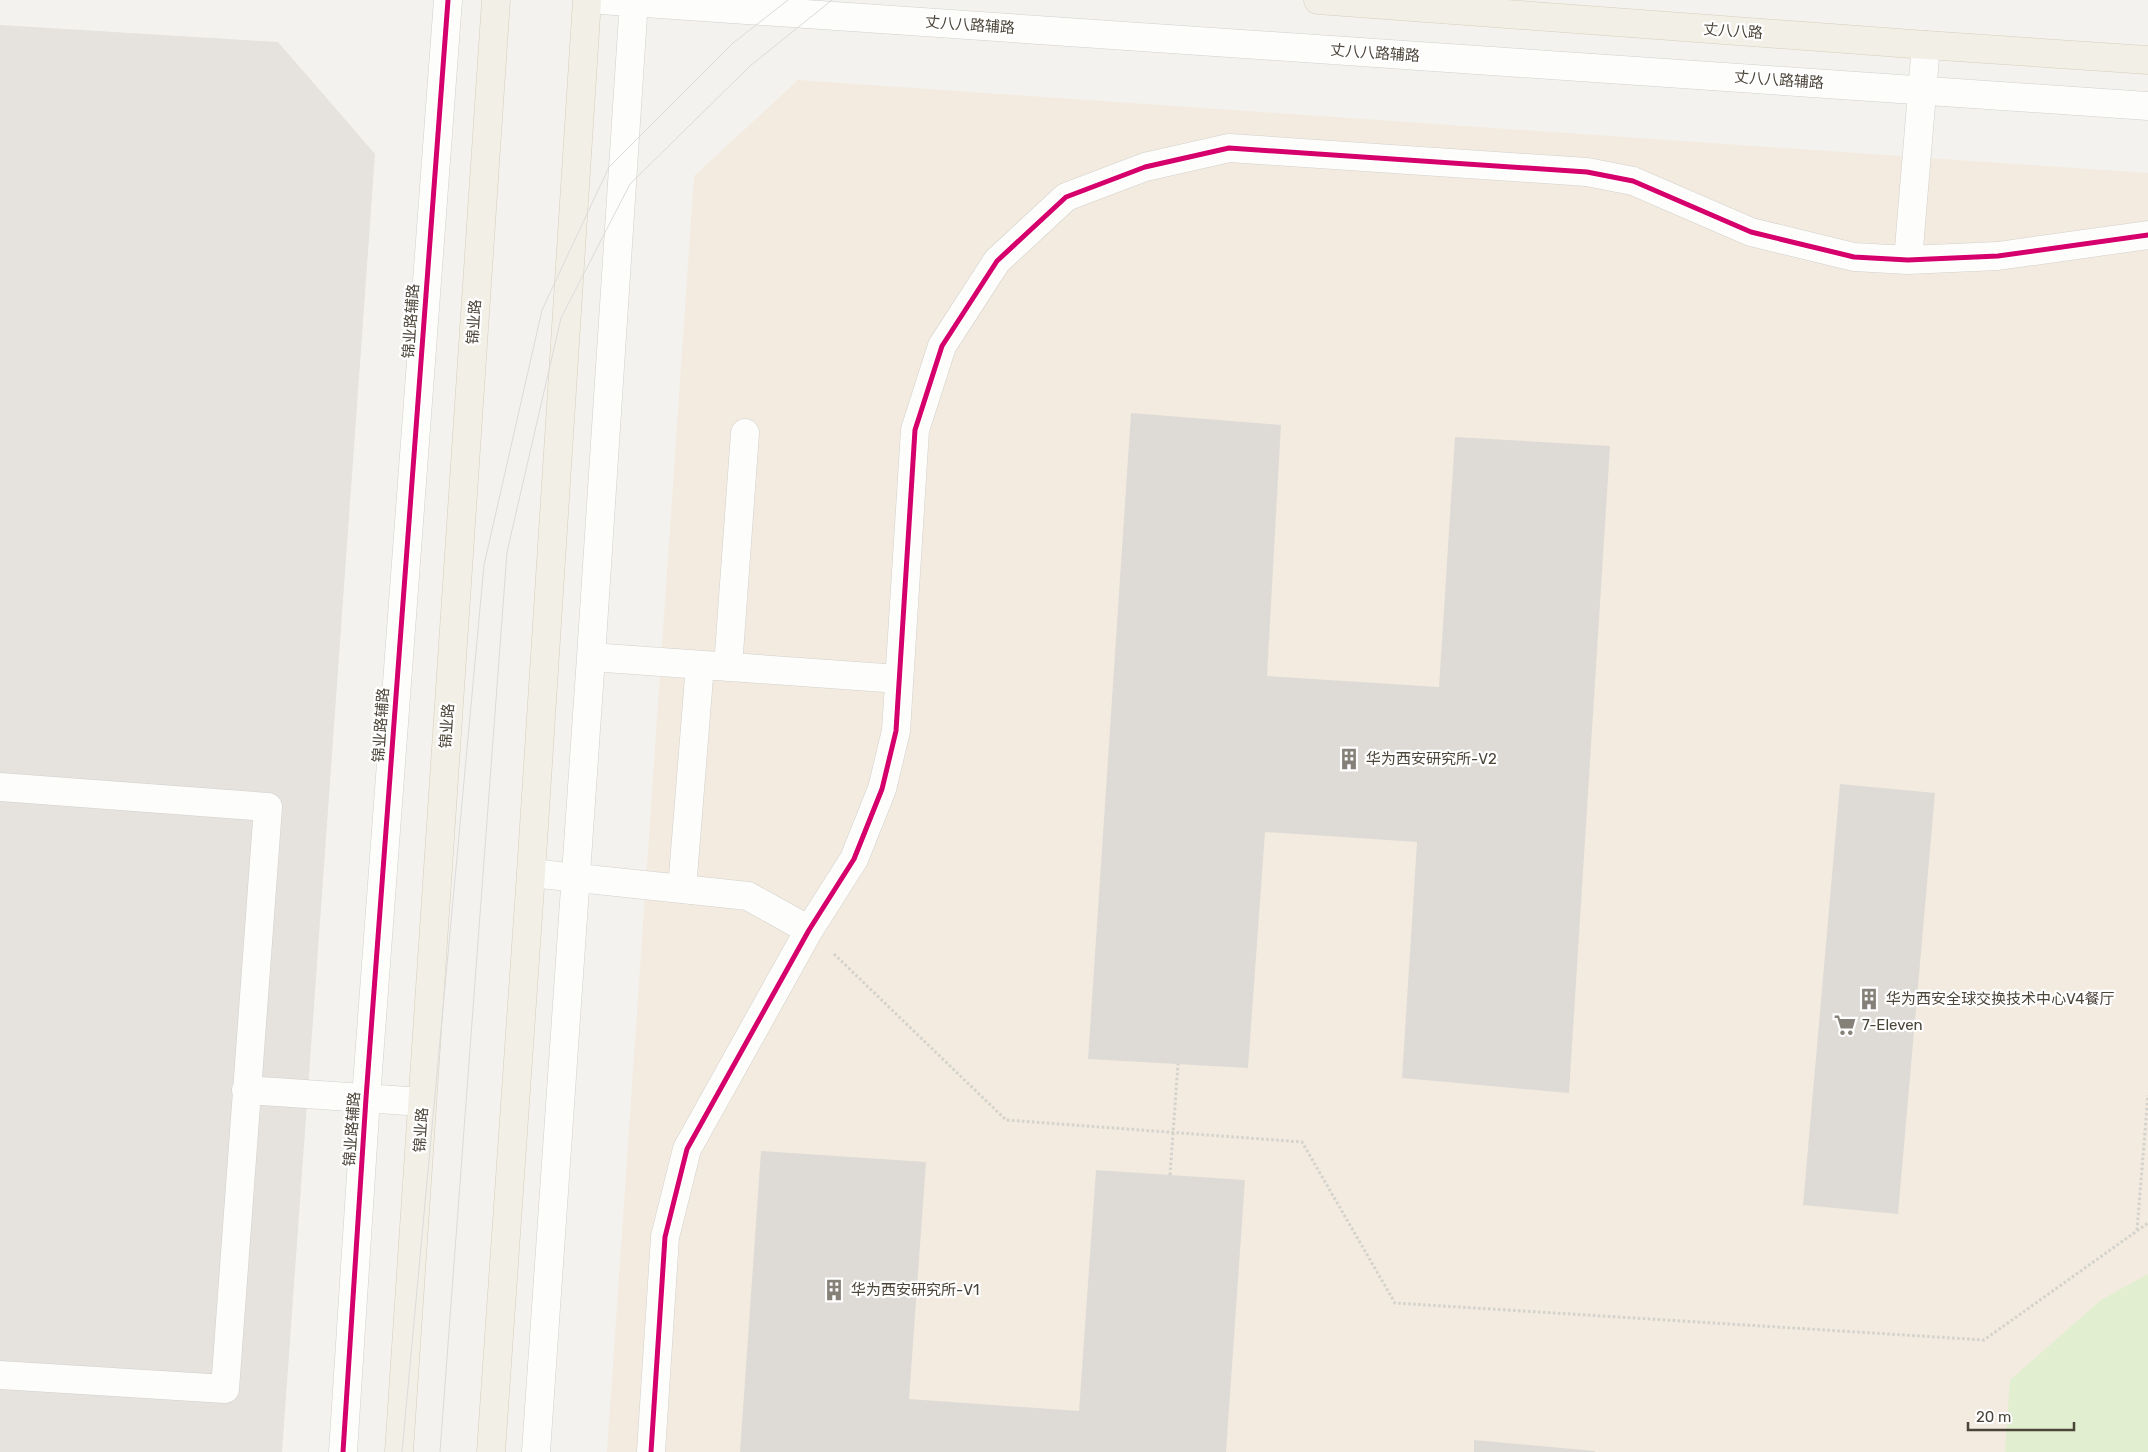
<svg xmlns="http://www.w3.org/2000/svg" width="2148" height="1452" font-family="Rubik,'Noto Sans SC',sans-serif">
  <style>
    .commercial { fill: #f3ebdf }
    .industrial { fill: #e6e2de }
    .green { fill: #e1eecf }
    .building { fill: #dedbd6 }
    .lines { fill: none; stroke-linecap: round; stroke-linejoin: round }
    .minor-casing { stroke: #d2d0cb; stroke-width: 29 }
    .major-casing { stroke: #d6cebb; stroke-width: 29 }
    .path { stroke: #d3d2cc; stroke-width: 3; stroke-dasharray: 2.5 2.5; stroke-linecap: butt }
    .minor { stroke: #fdfdfc; stroke-width: 28 }
    .major { stroke: #f2efe6; stroke-width: 28 }
    .tram { stroke: #dbdbda; stroke-width: 1 }
    .path-bridge { stroke: #d3d2cc; stroke-width: 3; stroke-dasharray: 2.5 2.5; stroke-linecap: butt }
    .cycleway-casing { stroke: #fff; stroke-width: 8 }
    .cycleway { stroke: #d6006c; stroke-width: 5 }
    .labels { text-anchor: middle; dominant-baseline: central; stroke-width: 4.5; stroke-linejoin: round; paint-order: stroke }
    .street-label { font-size: 15px; fill: #4b4439; stroke: #fff }
    .poi-label { font-size: 15px; fill: #4b4439; stroke: #fff; text-anchor: start }
  </style>
  <rect width="100%" height="100%" fill="#f4f2ee"/>
  <path class="commercial" d="M798,80L2148,173V1452H607L694,176Z"/>
  <path class="industrial" d="M0,25L278,42L375,154L282,1452H0Z"/>
  <path class="green" d="M2148,1274V1452H2005L2010,1380L2101,1300Z"/>
  <path class="building" d="M1131,413L1281,425L1267,676L1439,687L1455,437L1610,446L1569,1093L1402,1078L1417,842L1265,832L1248,1068L1088,1059Z
    M1840,784L1935,793L1898,1214L1803,1205Z
    M761,1151L926,1162L909,1399L1079,1411L1096,1170L1245,1180L1226,1452H740Z
    M1474,1440L1595,1451V1452H1474Z"/>
  <g class="lines">
    <g class="minor-casing">
      <path id="minor" d="M601,0L2148,106
        M1908,260L1926,45
        M591,657L899,679
        M728,667L745,433
        M0,787L268,807L225,1389L0,1375
        M531,873L748,896L809,930
        M682,889L700,665
        M246,1090L422,1102
        M343,1452L366,1098L448,0
        M536,1452L591,657L634,0
        M651,1452L665,1237L687,1149L809,930L854,859L882,789L896,731L915,430L942,346L997,261L1066,197L1145,167L1229,148L1587,172L1633,181L1751,232L1854,257L1908,260L1998,256L2148,235"/>
    </g>
    <g class="major-casing">
      <path id="major" d="M1318,0L1926,45L2148,60
        M399,1452L496,0
        M491,1452L531,873L587,0"/>
    </g>
    <path class="path" d="M834,954L1006,1120L1302,1142L1395,1303L1984,1340L2148,1223
      M2137,1230L2148,1095"/>
    <use href="#minor" class="minor"/>
    <use href="#major" class="major"/>
    <path class="tram" d="M402,1452L484,565L542,310L609,167L733,43L788,0
      M440,1452L507,552L561,318L630,184L750,66L832,0"/>
    <path class="path-bridge" d="M1170,1175L1178,1064"/>
    <g class="cycleway-casing">
      <path id="cycleway" d="M343,1452L366,1098L448,0
        M651,1452L665,1237L687,1149L809,930L854,859L882,789L896,731L915,430L942,346L997,261L1066,197L1145,167L1229,148L1587,172L1633,181L1751,232L1854,257L1908,260L1998,256L2148,235"/>
    </g>
    <use href="#cycleway" class="cycleway"/>
  </g>
  <defs>
    <g id="building-bare" transform="scale(1.725)"><path d="M-4-6H4V6H1V3H-1V6H-4ZM-2.5-4.3h1.7v1.8h-1.7ZM.8-4.3h1.7v1.8H.8ZM-2.5-1h1.7V.8h-1.7ZM.8-1h1.7V.8H.8Z" fill="#868178" stroke="#fff" stroke-width="2.5" paint-order="stroke"/></g>
    <g id="supermarket-bare" transform="scale(1.725)"><path d="M-6-5.5h2.5l.6 2H6L4.5 2H-2.5L-4.4-4H-6ZM-1.5 3.2a1.3 1.3 0 1 0 .1 0ZM3 3.2a1.3 1.3 0 1 0 .1 0Z" fill="#868178" stroke="#fff" stroke-width="2.5" paint-order="stroke"/></g>
  </defs>
  <g fill-rule="evenodd">
    <use href="#building-bare" x="1349" y="759"/>
    <use href="#building-bare" x="1869" y="999"/>
    <use href="#supermarket-bare" x="1845" y="1025"/>
    <use href="#building-bare" x="834" y="1290"/>
  </g>
  <g class="labels">
    <g class="street-label">
      <text transform="translate(970 25) rotate(4)">丈八八路辅路</text>
      <text transform="translate(1733 31) rotate(4)">丈八八路</text>
      <text transform="translate(1375 53) rotate(4)">丈八八路辅路</text>
      <text transform="translate(1779 80) rotate(4)">丈八八路辅路</text>
      <text transform="translate(411 321) rotate(-86)">锦业路辅路</text>
      <text transform="translate(474 322) rotate(-86)">锦业路</text>
      <text transform="translate(381 725) rotate(-86)">锦业路辅路</text>
      <text transform="translate(447 726) rotate(-86)">锦业路</text>
      <text transform="translate(352 1129) rotate(-86)">锦业路辅路</text>
      <text transform="translate(421 1130) rotate(-86)">锦业路</text>
    </g>
    <g class="poi-label">
      <text x="1366" y="759">华为西安研究所-V2</text>
      <text x="1886" y="999">华为西安全球交换技术中心V4餐厅</text>
      <text x="1862" y="1025">7-Eleven</text>
      <text x="851" y="1290">华为西安研究所-V1</text>
    </g>
  </g>
  <path d="M1968 1422v8h106v-8" fill="none" stroke="#4b4439" stroke-width="2.5"/>
  <text x="1976" y="1422" font-size="15" fill="#4b4439" stroke="#ffffff" stroke-width="4" paint-order="stroke">20 m</text>
</svg>
